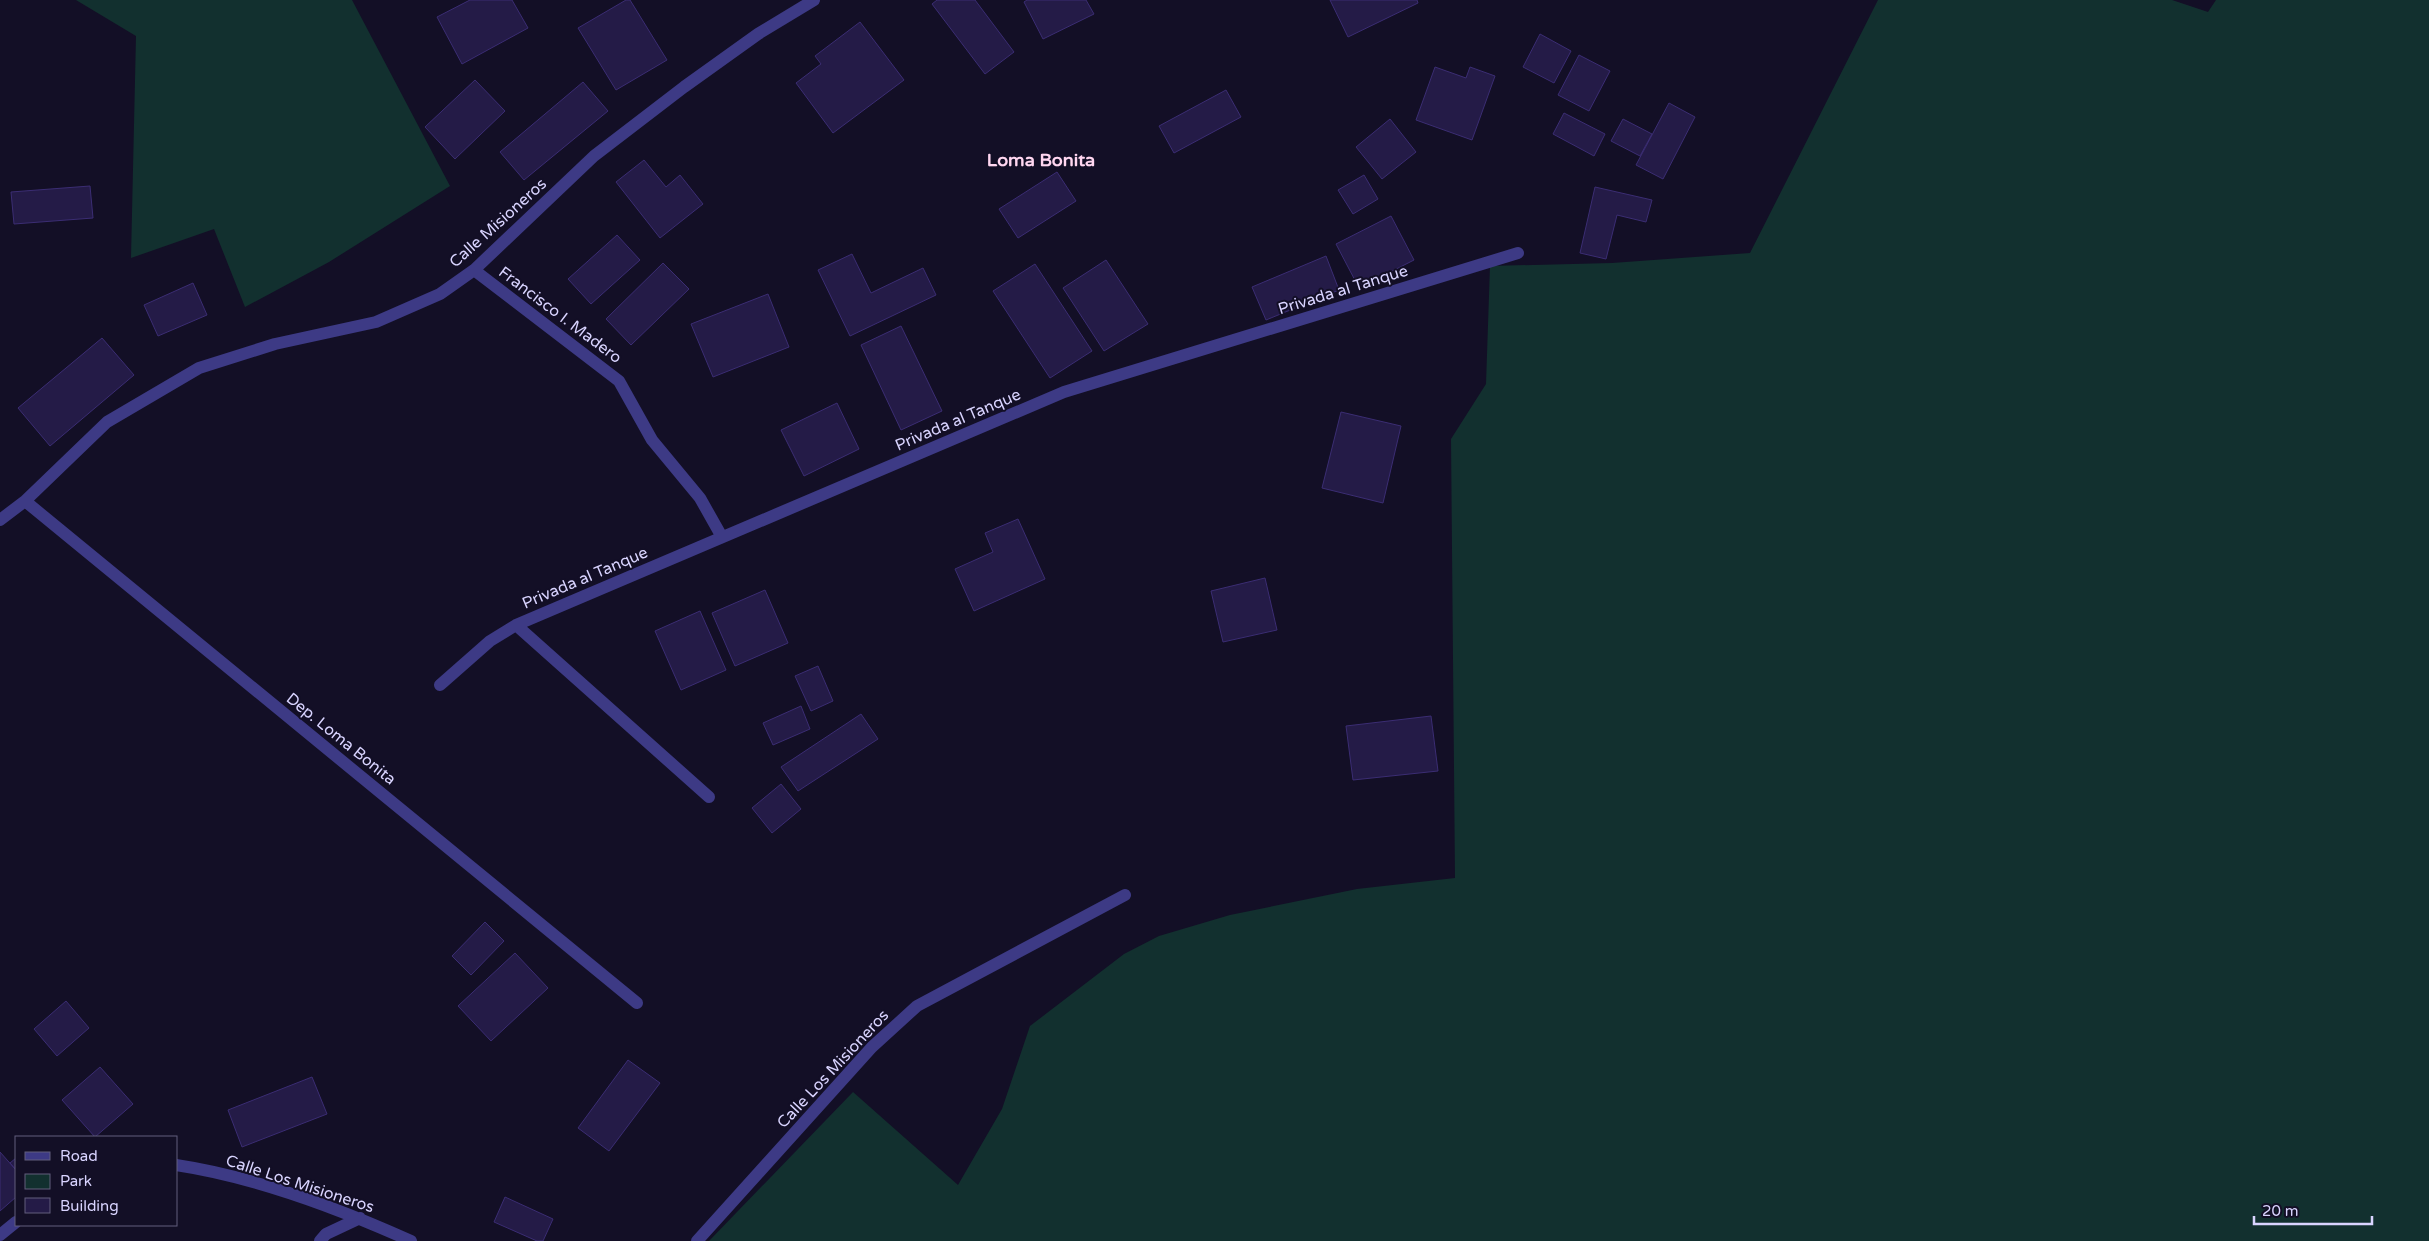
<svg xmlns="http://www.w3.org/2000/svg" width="2429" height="1241" font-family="'Varela Round',sans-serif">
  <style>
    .green { fill: #12302f }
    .building { fill: #241b47; stroke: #3b2d73 }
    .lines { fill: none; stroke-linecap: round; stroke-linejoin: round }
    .minor { stroke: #3d3a85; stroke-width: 12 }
    .labels { text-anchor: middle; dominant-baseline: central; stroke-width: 4; stroke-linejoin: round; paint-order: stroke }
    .street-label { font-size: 16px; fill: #d9d4ff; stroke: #130f26 }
    .neighbourhood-label { font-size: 18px; font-weight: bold; fill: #ffd6f0; stroke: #130f26 }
  </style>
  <rect width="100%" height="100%" fill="#130f26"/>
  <path class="green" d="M76,0H352L450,186L329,262L245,307L214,229L131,258L136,36Z
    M1878,0H2172L2208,12L2216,0H2429V1241H709L853,1092L958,1185L1002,1109L1030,1026L1124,954L1159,936L1230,915L1357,889L1455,878L1451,439L1486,384L1490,266L1612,263L1750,253Z"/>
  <path class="building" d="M470,0H512L528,28L462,64L437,17Z
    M626,0H630L667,60L616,90L578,28Z
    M937,0H975L1014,52L985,74L932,4Z
    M1027,0H1086L1094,14L1043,39L1024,2Z
    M1330,0H1417L1418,3L1348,37Z
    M860,22L904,80L833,133L796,83L821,64L815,56Z
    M1540,34L1571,51L1554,83L1523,67Z
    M1579,55L1610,71L1589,111L1558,95Z
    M1435,67L1466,78L1470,67L1495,76L1472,140L1416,120Z
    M475,80L505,111L455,159L425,127Z
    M583,82L608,111L524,180L500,152Z
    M1226,90L1241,117L1174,153L1159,126Z
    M1669,103L1695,117L1663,179L1636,165Z
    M1564,113L1605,134L1594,156L1553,134Z
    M1390,119L1416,152L1382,179L1356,147Z
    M1623,119L1652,134L1640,156L1611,141Z
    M644,160L666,187L680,175L703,204L660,238L616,182Z
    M1057,172L1076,201L1018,238L999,209Z
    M1364,175L1378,199L1353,214L1338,190Z
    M90,186L93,218L14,224L11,192Z
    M1595,187L1652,200L1646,222L1617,215L1606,259L1580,253Z
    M1391,216L1414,260L1359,288L1336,244Z
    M617,235L640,260L591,304L568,279Z
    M852,254L871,293L923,268L936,295L850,336L818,270Z
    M1326,256L1339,290L1266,320L1252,287Z
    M1106,260L1148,324L1104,351L1063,288Z
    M663,263L689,289L631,345L606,319Z
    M1035,264L1092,351L1050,378L993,291Z
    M193,283L207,315L158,336L144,305Z
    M768,294L789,347L713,377L691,324Z
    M901,326L942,411L901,430L861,345Z
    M102,338L134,375L50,446L18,408Z
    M837,403L859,449L804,476L781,430Z
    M1341,412L1401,426L1383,503L1322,488Z
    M1018,519L1045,579L974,611L955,569L993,552L985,533Z
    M1265,578L1277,630L1223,642L1211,591Z
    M765,590L788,643L735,666L712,613Z
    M700,611L726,670L681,690L655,631Z
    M818,666L833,701L811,711L795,676Z
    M801,706L810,729L773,745L763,723Z
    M861,714L878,739L798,791L781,767Z
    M1431,716L1438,771L1353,780L1346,726Z
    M781,784L801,809L772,833L752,808Z
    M485,922L504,941L471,975L452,956Z
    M515,953L548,988L491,1041L458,1006Z
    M66,1001L89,1028L57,1056L34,1029Z
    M628,1060L660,1083L609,1151L578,1128Z
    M100,1067L133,1104L95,1137L62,1100Z
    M312,1077L327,1114L242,1147L228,1110Z
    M0,1152L16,1170V1197L0,1211Z
    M16,1158V1170L10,1163Z
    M505,1197L553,1219L543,1241H537L494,1222Z"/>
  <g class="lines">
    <path class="minor" d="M474,270L619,381L652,440L700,498L722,537
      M25,501L637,1003
      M0,520L25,501L107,422L199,368L275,344L376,322L440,294L474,270L594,156L684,87L758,34L814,0
      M516,625L709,797
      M440,685L490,641L516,625L1064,392L1518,253
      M176,1165C256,1177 338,1208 411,1241
      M0,1235L16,1222
      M320,1241L326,1234L360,1218
      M697,1241L872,1047L917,1006L1125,895"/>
  </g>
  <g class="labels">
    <g class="street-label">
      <text transform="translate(498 223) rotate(-42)">Calle Misioneros</text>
      <text transform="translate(1343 290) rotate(-17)">Privada al Tanque</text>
      <text transform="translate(560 315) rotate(37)">Francisco I. Madero</text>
      <text transform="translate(958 420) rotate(-23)">Privada al Tanque</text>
      <text transform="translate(585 578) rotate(-23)">Privada al Tanque</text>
      <text transform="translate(341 739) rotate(39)">Dep. Loma Bonita</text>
      <text transform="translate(833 1069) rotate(-47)">Calle Los Misioneros</text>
      <text transform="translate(300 1184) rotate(18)">Calle Los Misioneros</text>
    </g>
    <g class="neighbourhood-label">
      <text x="1041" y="160">Loma Bonita</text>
    </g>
  </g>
  <rect x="15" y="1136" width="162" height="90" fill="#130f26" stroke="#625e7d"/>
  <rect x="25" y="1152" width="25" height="8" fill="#3d3a85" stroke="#625e7d"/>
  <text x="60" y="1161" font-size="15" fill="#d9d4ff">Road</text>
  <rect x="25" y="1174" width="25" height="15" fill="#12302f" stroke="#625e7d"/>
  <text x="60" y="1186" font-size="15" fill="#d9d4ff">Park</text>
  <rect x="25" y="1198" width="25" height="15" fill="#241b47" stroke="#625e7d"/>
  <text x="60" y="1211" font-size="15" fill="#d9d4ff">Building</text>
  <path d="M2254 1216v8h118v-8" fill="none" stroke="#d9d4ff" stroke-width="2.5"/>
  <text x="2262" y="1216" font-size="15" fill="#d9d4ff" stroke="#130f26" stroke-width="4" paint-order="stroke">20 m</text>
</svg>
